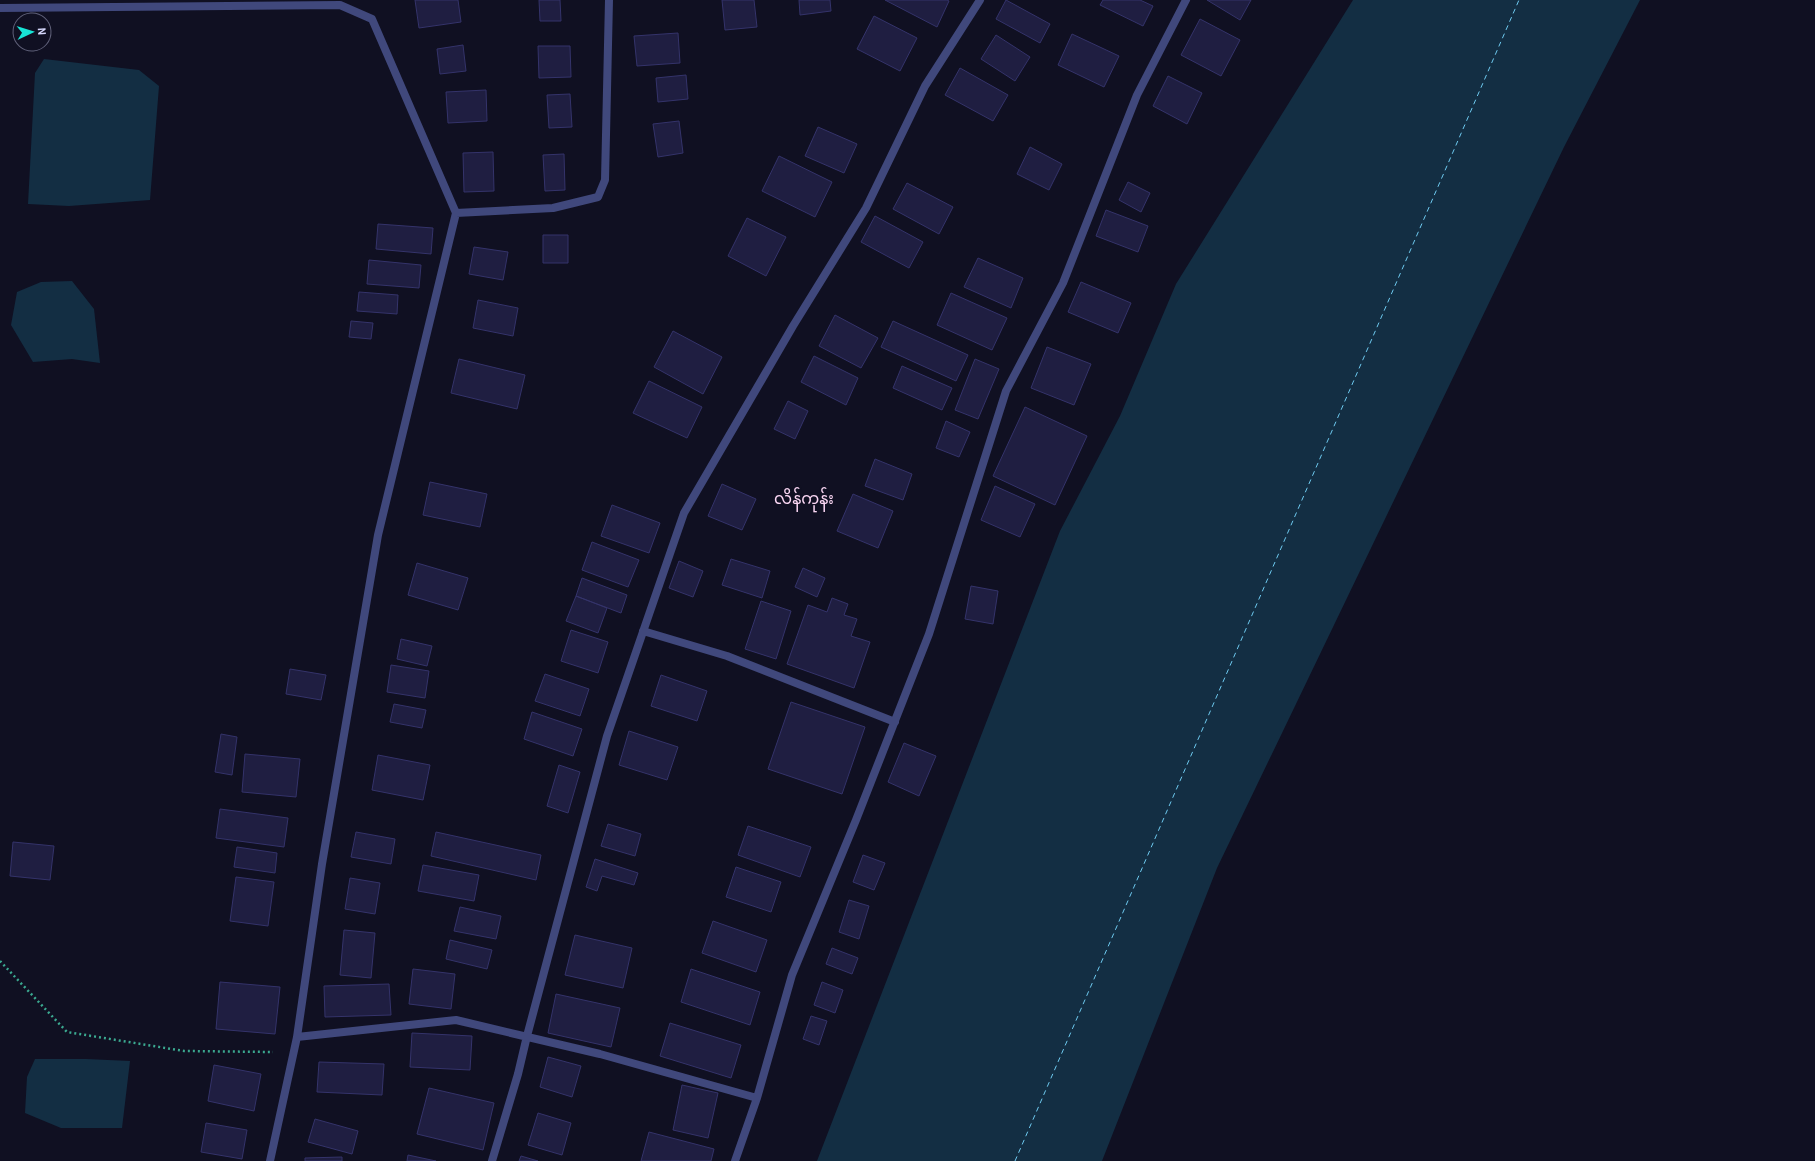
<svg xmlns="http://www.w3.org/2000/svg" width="1815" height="1161" font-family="Barlow,'Noto Sans Myanmar',sans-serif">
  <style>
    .water { fill: #132e43 }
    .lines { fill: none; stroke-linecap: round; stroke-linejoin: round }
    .ferry { stroke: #6ecaf0; stroke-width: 1; stroke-dasharray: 5 4; stroke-linecap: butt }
    .building { fill: #1f1e41; stroke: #34336a }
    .path { stroke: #3ba990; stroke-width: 2.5; stroke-dasharray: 2 3; stroke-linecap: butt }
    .minor { stroke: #40487c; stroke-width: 8 }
    .labels { text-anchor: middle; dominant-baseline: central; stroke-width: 4; stroke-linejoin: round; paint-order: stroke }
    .quarter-label { font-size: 16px; fill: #fbd7f4; stroke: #101022 }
  </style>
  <rect width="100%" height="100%" fill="#101022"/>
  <path class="water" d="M1353,0H1640L1564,147L1217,868L1102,1161H817L1060,531L1120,416L1176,284Z
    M44,59L139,70L159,86L150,200L69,206L28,204L35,73Z
    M72,281L94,309L100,363L72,359L33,362L11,325L17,292L41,282Z
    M35,1059H86L130,1061L122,1128H61L25,1113L27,1077Z"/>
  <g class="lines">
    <path class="ferry" d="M1015,1161L1519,0"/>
  </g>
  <path class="building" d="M415,0H458L461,22L419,28Z
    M539,0H560L561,21H540Z
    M722,0H754L757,27L725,30Z
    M799,0H830L831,11L800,15Z
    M885,0H947L949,1L937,27Z
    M1006,0L1050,24L1040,43L996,19Z
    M1103,0H1140L1153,6L1143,26L1100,5Z
    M1207,0H1251L1240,20Z
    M874,16L917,38L900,71L857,49Z
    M1200,19L1240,40L1221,76L1181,55Z
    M678,33L680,63L637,66L634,36Z
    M1072,34L1119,56L1104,87L1058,65Z
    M996,35L1030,57L1015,81L981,59Z
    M463,45L466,71L440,74L437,49Z
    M538,46H570L571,77L539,78Z
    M960,68L1008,95L993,121L945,95Z
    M686,75L688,99L658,102L656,78Z
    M1168,76L1202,93L1187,124L1153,106Z
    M486,90L487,121L448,123L446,92Z
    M570,94L572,127L549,128L547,95Z
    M679,121L683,153L658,157L653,124Z
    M818,127L857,144L844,173L805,156Z
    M1030,147L1062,164L1049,190L1017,174Z
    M493,152L494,191L464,192L463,153Z
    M564,154L565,190L545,191L543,155Z
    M779,156L832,182L815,217L762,191Z
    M1128,182L1150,193L1141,212L1119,200Z
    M907,183L953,207L939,234L893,209Z
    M1106,210L1148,226L1138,252L1096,236Z
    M875,216L923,242L909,268L861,242Z
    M747,218L786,237L766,276L728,256Z
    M378,224L433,228L431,254L376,249Z
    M543,235H568V263H543Z
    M474,247L508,252L503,280L469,274Z
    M978,258L1023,278L1011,308L964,287Z
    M369,260L421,265L419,288L367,284Z
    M1081,282L1131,303L1118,333L1068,312Z
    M359,292L398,295L397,314L357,311Z
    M951,293L1007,318L992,350L937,325Z
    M478,300L518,308L513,336L473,328Z
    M835,315L878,338L861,368L819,346Z
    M351,321L373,323L371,339L349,337Z
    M893,321L968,355L956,381L881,347Z
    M673,331L722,357L703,394L654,367Z
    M1047,347L1091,364L1074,405L1031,388Z
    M814,356L858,378L846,405L801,382Z
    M459,359L525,375L517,409L451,393Z
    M975,359L999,369L978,419L955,410Z
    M902,366L952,388L942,410L893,388Z
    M649,381L702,407L687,438L633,413Z
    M788,401L808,411L795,439L774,429Z
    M1025,407L1087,436L1055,505L993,476Z
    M946,421L970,432L959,457L936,448Z
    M875,459L912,474L903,500L865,486Z
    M430,482L487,494L480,527L423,515Z
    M722,484L756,499L742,530L708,516Z
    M995,486L1035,504L1020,537L981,520Z
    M853,494L893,511L878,548L837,531Z
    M612,505L660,523L649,553L601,536Z
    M592,542L639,560L628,587L582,570Z
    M731,559L770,571L762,598L722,585Z
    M679,561L703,571L693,597L669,588Z
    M417,563L468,578L458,610L408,595Z
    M803,568L825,578L817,597L795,587Z
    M582,578L627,595L621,613L576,596Z
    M971,586L998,591L993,624L965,619Z
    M576,596L607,608L598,633L566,621Z
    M832,598L848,604L844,615L857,619L851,636L870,642L854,688L787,664L808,605L827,612Z
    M761,601L791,611L776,659L745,649Z
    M571,630L608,642L598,673L561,661Z
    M401,639L432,646L427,666L397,659Z
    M391,665L429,671L425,698L387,692Z
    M290,669L326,675L321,700L286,694Z
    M545,674L589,689L580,716L535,701Z
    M661,675L707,691L697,721L651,706Z
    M791,702L865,727L842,794L768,769Z
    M394,704L426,710L422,728L390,722Z
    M532,712L582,729L573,756L524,739Z
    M629,731L678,747L667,780L619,765Z
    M221,734L237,737L232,775L215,772Z
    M904,743L936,756L919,796L888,782Z
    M245,754L300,759L296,797L242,792Z
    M378,755L430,765L423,800L372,790Z
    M559,765L580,772L568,813L547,806Z
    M220,809L288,818L284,847L216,838Z
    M608,824L641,834L635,856L601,846Z
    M748,826L811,847L800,877L738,855Z
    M356,832L395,839L391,864L351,857Z
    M436,832L541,855L536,880L431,856Z
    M13,842L54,846L50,880L10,876Z
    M237,847L277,853L275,873L234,867Z
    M863,855L885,863L874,890L853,882Z
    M595,859L638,873L634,885L602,876L597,891L586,887Z
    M423,865L479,875L474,901L418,891Z
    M736,867L781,882L771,912L726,897Z
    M236,877L274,882L268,926L230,921Z
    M350,878L380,883L375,914L345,909Z
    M849,900L869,906L859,939L839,932Z
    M460,907L501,916L496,939L454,931Z
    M713,921L767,940L756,972L702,953Z
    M344,930L375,933L371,978L340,975Z
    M575,935L632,948L623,988L565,975Z
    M450,940L492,950L487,969L446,959Z
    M832,948L858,958L852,974L826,964Z
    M413,969L455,974L451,1009L409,1004Z
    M691,969L760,992L750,1025L681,1002Z
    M220,982L280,987L275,1034L216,1029Z
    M822,982L843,990L835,1013L814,1005Z
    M389,984L391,1015L325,1017L324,986Z
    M556,994L620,1008L611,1047L548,1033Z
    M811,1016L827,1021L819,1045L803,1039Z
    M670,1023L741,1045L731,1078L660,1056Z
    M412,1033L472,1036L470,1070L410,1067Z
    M548,1057L581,1066L572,1097L540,1087Z
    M319,1062L384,1064L382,1095L317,1092Z
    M214,1065L261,1074L254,1111L208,1101Z
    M682,1085L718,1093L708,1138L673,1130Z
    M429,1088L494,1103L483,1150L417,1134Z
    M538,1113L571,1123L562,1155L528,1145Z
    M315,1119L358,1131L352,1154L308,1142Z
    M206,1123L247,1130L242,1159L201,1152Z
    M649,1132L714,1149L711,1161H641Z
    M408,1155L436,1161H407Z
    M521,1156L538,1161H519Z
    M342,1157V1161H305V1158Z"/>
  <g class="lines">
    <path class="path" d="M0,961L67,1032L184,1051L273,1052"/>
    <path class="minor" d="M0,8L340,5L372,19L456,213L378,535L322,864L297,1037L270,1161
      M456,213L553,208L598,197L605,180L609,0
      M643,631L727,656L895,722
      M297,1037L456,1020L600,1054L757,1098
      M492,1161L518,1074L527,1036L607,736L684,513L793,326L866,208L925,86L980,0
      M735,1161L757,1098L792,975L856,820L929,634L1006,391L1063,283L1137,95L1186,0"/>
  </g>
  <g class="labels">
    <g class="quarter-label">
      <text x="804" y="497">လိန်ကုန်း</text>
    </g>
  </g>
  <g transform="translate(32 32) rotate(86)"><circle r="19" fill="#101022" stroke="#5f6079"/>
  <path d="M0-3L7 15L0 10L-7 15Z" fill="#18e4d6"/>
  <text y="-6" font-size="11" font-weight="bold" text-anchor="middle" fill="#d5d7fb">N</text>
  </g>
</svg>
